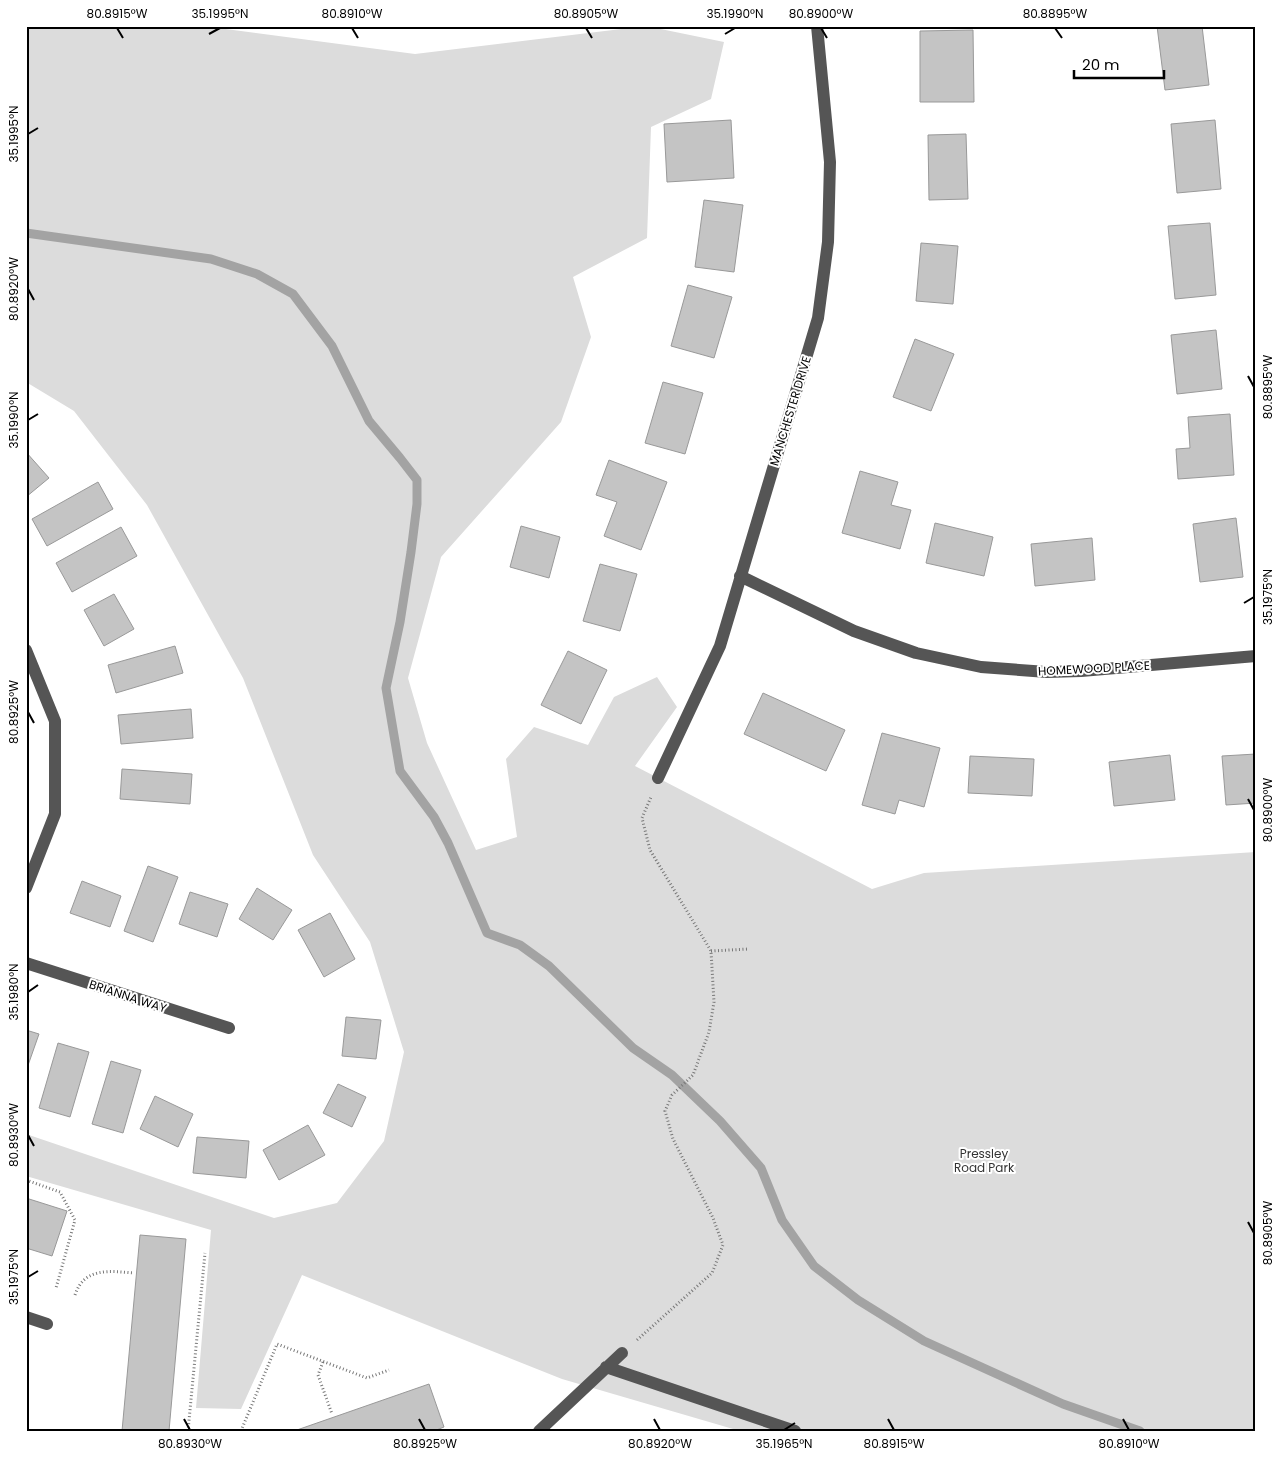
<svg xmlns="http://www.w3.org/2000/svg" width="1282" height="1457" font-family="Poppins,sans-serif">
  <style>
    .green { fill: #dcdcdc }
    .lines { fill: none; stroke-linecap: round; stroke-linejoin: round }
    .stream { stroke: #a3a3a3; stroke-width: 9 }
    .building { fill: #c4c4c4; stroke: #999 }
    .path { stroke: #777; stroke-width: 3; stroke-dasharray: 1 2.5; stroke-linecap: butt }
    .minor { stroke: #555; stroke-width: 12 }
    .ticks { fill: none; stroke: #000; stroke-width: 2 }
    .labels { text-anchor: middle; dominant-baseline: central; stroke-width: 4; stroke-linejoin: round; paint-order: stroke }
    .street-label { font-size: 12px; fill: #000; stroke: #fff }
    .park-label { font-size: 12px; fill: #333; stroke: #fff }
    .neatline { fill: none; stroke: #000; stroke-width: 2 }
    .ticks-label { font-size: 12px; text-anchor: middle; fill: #000 }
  </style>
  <rect width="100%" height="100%" fill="#fff"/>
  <path class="green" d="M26,26H203L415,54L646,26L724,42L711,99L651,127L647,238L573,277L591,337L561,422L441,557L408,678L427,743L476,850L517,837L506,759L534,727L588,745L614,697L657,677L677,707L635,766L872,889L924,873L1256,852V1431H740L562,1379L302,1275L241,1409L196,1408L211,1230L26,1176V1134L274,1218L337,1203L384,1141L404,1052L370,942L313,855L243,678L147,505L74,411L26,382Z"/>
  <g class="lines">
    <path class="stream" d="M26,233L211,259L257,274L293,294L332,346L369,421L400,458L417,480V504L411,552L400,622L386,688L400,771L434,817L448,843L487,933L520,945L549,966L633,1048L672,1075L720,1121L761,1168L782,1220L814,1266L858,1300L924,1341L1063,1404L1140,1431"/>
  </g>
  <path class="building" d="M1157,26H1202L1209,85L1165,90Z
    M973,30L974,102H920V31Z
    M731,120L734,178L667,182L664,124Z
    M1215,120L1221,189L1177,193L1171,124Z
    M966,134L968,199L929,200L928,135Z
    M704,200L743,205L734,272L695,267Z
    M1210,223L1216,295L1175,299L1168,226Z
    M921,243L958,246L953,304L916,301Z
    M688,285L732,297L714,358L671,346Z
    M1216,330L1222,389L1177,394L1171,335Z
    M915,339L954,354L931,411L893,397Z
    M663,382L703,393L685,454L645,443Z
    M1230,414L1234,475L1178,479L1176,449L1190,448L1188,417Z
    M26,452L49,478L26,497Z
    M609,460L667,482L641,550L604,536L617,502L596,495Z
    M860,471L898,482L891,505L911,510L900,549L842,533Z
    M98,482L113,509L47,546L32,519Z
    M1236,518L1243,577L1200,582L1193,524Z
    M935,523L993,537L984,576L926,563Z
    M521,526L560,537L549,578L510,567Z
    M121,527L137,556L72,592L56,563Z
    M1092,538L1095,580L1035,586L1031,544Z
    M600,564L637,574L620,631L583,621Z
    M114,594L134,629L104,646L84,610Z
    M175,646L183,673L116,693L108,665Z
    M568,651L607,670L581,724L541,705Z
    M763,693L845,730L826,771L744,734Z
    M191,709L193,738L121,744L118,715Z
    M882,733L940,748L924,807L899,800L895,814L862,805Z
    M1256,754V803L1226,805L1222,756Z
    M1170,755L1175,800L1114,806L1109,762Z
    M970,756L1034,759L1032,796L968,793Z
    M122,769L192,774L190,804L120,799Z
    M148,866L178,877L153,942L124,931Z
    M82,881L121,896L110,927L70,913Z
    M257,888L292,910L273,940L239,919Z
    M190,892L228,904L217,937L179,924Z
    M330,913L355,959L324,977L298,930Z
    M346,1017L381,1020L376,1059L342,1056Z
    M26,1030L39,1034L26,1071Z
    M58,1043L89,1052L70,1117L39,1108Z
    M111,1061L141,1070L123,1133L92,1124Z
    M338,1084L366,1097L352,1127L323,1113Z
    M155,1096L193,1114L178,1147L140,1129Z
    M308,1125L325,1155L279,1180L263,1150Z
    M197,1137L249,1141L246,1178L193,1173Z
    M26,1198L67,1211L52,1256L26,1248Z
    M140,1235L186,1239L169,1431H122Z
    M429,1384L444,1427L434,1431H294Z"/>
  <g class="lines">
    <path class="path" d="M711,951L749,949
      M26,1180L60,1192L75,1220L56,1288
      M75,1295C84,1267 110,1271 134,1273
      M637,1340L712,1273L723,1245L713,1218L673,1139L665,1111L672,1095L693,1075L709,1032L714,1002L711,951L650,850L642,818L651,797
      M323,1362L318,1375L332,1414
      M188,1431L205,1253
      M241,1431L277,1344L367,1378L389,1370"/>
    <path class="minor" d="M740,576L854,631L916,653L981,667L1047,672L1081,671L1256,656
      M26,650L55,721V814L26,888
      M658,778L720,646L818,318L828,242L830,162L817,26
      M26,963L229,1028
      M26,1317L47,1324
      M606,1367L795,1431
      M539,1431L622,1353"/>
  </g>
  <path class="ticks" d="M117,28L123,38M352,28L358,38M586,28L592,38M821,28L827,38M1055,28L1062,38M209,34L220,28M725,34L735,28M28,134L38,128M28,289L34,300M1248,376L1254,387M28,420L38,414M1244,603L1254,597M28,712L34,723M1248,799L1254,810M28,992L38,985M28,1135L34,1146M1248,1222L1254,1233M28,1277L38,1271M184,1419L190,1430M419,1419L425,1430M654,1419L660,1430M888,1419L894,1430M1123,1419L1129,1430M784,1430L795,1423"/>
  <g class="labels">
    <g class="street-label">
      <text transform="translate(790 411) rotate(-73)">MANCHESTER DRIVE</text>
      <text transform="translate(1094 668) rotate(-3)">HOMEWOOD PLACE</text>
      <text transform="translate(128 996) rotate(18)">BRIANNA WAY</text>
    </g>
    <g class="park-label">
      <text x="984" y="1153">Pressley<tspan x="984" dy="14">Road Park</tspan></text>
    </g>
  </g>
  <rect width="1282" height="1457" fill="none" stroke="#ffffff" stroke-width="55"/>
  <path d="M1074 70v8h90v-8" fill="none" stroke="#000000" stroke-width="2.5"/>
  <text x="1082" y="70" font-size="15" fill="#000000" stroke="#ffffff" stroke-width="4" paint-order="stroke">20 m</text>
  <rect x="28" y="28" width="1226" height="1402" class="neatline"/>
  <g class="ticks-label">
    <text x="117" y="18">80.8915°W</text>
    <text x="220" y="18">35.1995°N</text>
    <text x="352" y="18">80.8910°W</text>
    <text x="586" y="18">80.8905°W</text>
    <text x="735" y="18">35.1990°N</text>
    <text x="821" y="18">80.8900°W</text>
    <text x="1055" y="18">80.8895°W</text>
    <text transform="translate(14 134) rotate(-90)" y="4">35.1995°N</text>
    <text transform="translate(14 289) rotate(-90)" y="4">80.8920°W</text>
    <text transform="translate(1268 387) rotate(-90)" y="4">80.8895°W</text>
    <text transform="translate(14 420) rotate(-90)" y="4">35.1990°N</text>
    <text transform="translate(1268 597) rotate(-90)" y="4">35.1975°N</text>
    <text transform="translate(14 712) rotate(-90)" y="4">80.8925°W</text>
    <text transform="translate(1268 810) rotate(-90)" y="4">80.8900°W</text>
    <text transform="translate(14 992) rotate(-90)" y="4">35.1980°N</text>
    <text transform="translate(14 1135) rotate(-90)" y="4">80.8930°W</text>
    <text transform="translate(1268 1233) rotate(-90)" y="4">80.8905°W</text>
    <text transform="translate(14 1277) rotate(-90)" y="4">35.1975°N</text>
    <text x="190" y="1448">80.8930°W</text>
    <text x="425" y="1448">80.8925°W</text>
    <text x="660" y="1448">80.8920°W</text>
    <text x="784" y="1448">35.1965°N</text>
    <text x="894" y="1448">80.8915°W</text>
    <text x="1129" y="1448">80.8910°W</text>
  </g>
</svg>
